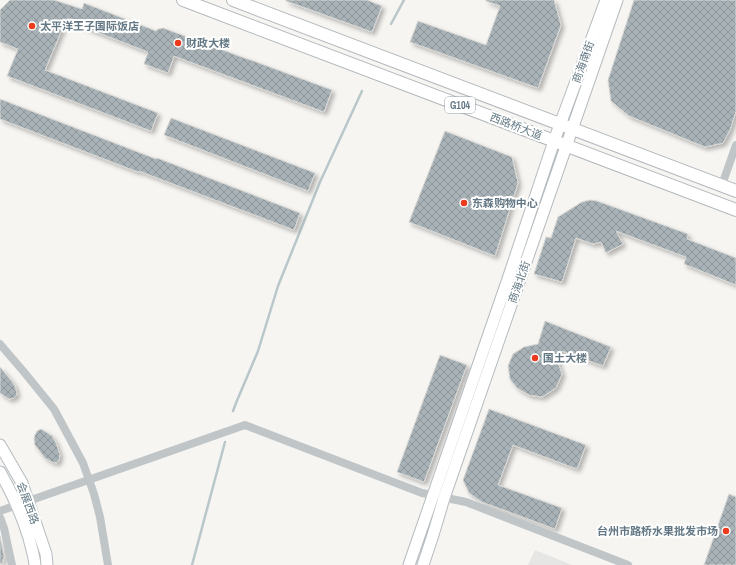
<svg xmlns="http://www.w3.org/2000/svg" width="736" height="565" font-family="'Archivo Narrow','Noto Sans SC',sans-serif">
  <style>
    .built { fill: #e6e7e5 }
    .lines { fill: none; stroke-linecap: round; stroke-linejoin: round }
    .stream { stroke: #b9c7ca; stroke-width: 2.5 }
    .building { fill: url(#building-cross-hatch); stroke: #d7d7d4; filter: url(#shadow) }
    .secondary-casing { stroke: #b5bbbf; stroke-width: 13 }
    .primary-casing { stroke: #b4b9bc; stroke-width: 14 }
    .minor { stroke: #c0c6c8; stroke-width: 8 }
    .secondary { stroke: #fff; stroke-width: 11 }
    .primary { stroke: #fff; stroke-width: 12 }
    .poi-dot { fill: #eb3a1c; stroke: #fff; stroke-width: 1.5 }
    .labels { text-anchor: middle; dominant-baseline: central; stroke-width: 4; stroke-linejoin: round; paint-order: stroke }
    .shield { fill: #fff; stroke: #92a0a9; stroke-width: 1 }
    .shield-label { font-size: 10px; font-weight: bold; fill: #637884 }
    .poi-label { font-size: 11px; font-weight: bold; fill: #637884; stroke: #fff; text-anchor: start }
    .street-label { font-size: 11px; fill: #637884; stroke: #fff }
  </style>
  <defs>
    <pattern id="building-cross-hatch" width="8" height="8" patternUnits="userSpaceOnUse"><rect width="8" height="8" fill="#a9b3b7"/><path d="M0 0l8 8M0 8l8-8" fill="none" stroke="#8d969a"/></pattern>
    <filter id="shadow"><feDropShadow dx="3" dy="3" stdDeviation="2" flood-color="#0004"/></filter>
  </defs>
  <rect width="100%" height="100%" fill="#f6f5f2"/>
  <path class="built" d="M535,550L572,565H528Z"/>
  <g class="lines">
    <path class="stream" d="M391,24L404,0
      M233,411L236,403L258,351L278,286L320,182L362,91
      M192,565L225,442"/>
  </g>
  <path class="building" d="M10,0H54L82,9L84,3L156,31L158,29L163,28L247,59H248L332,90L324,112L174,56L168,73L144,64L148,52L66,20L45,70L158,113L151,131L7,76L18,49L0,42V10Z
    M286,0H367L382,6L372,32L286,1Z
    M486,0H554L561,25L538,88L410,42L418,21L486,45L500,6L486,1Z
    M634,0H736V111L730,130L723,143L705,147L629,116L611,101L608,80Z
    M0,99L156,159L157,158L300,213L294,230L139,171L138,172L0,119Z
    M171,118L315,173L308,191L164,135Z
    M445,131L512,157L518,183L495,256L409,222Z
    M590,200L597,201L688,234L687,239L736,258V285L684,264L686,257L616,231L623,244L606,253L601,242L593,244L576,238L562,282L534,274L546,237L551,238L558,217L582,202Z
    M545,321L611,347L603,366L562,351L558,363L562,374L556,388L542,397L529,395L517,388L510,379L508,366L513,354L524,347L538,344Z
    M440,355L467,365L424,482L397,472Z
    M0,367L10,379L15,386L16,390L17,395L14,398L9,399L0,393Z
    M489,409L586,445L577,469L513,445L498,485L562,508L555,529L482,502L469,493L463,480Z
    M41,429L46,432L52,436L56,443L60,455L59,460L57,463L52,462L45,458L35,445L34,439L35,435L37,431Z
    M729,494L736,497V565H704Z
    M0,536L4,556L2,564H0Z"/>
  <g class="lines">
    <g class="secondary-casing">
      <path id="secondary" d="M0,445L22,483L46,554L47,565
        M0,472C12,493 22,515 29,538C31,547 34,555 35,565
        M409,565L509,276L554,141L606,0
        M423,565L433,535L444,498L617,0"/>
    </g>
    <g class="primary-casing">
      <path id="primary" d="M183,0L736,210
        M233,0L736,191"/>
    </g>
    <path class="minor" d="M722,185L736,145
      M0,344L24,372L54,409L83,463L94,494L100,517L108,565
      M0,511L245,425L422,493L466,502L628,565
      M0,517L4,528L12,565"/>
    <use href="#secondary" class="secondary"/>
    <use href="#primary" class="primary"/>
  </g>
  <g class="poi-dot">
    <circle cx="32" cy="26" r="4"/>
    <circle cx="178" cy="43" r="4"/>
    <circle cx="464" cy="203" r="4"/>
    <circle cx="535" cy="358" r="4"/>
    <circle cx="726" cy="531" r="4"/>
  </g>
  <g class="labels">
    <rect class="shield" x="445" y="97" width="30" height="16" rx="3"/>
    <g class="shield-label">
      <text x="460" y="105">G104</text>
    </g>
    <g class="poi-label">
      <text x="40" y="26">太平洋王子国际饭店</text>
      <text x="186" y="43">财政大楼</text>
      <text x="472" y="203">东森购物中心</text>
      <text x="543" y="358">国土大楼</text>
      <text x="718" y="531" text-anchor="end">台州市路桥水果批发市场</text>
    </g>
    <g class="street-label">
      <text transform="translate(583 62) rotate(-70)">商海南街</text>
      <text transform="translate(516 126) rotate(21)">西路桥大道</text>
      <text transform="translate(519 282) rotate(-71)">商海北街</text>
      <text transform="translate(28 503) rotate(70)">会展西路</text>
    </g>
  </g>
</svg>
